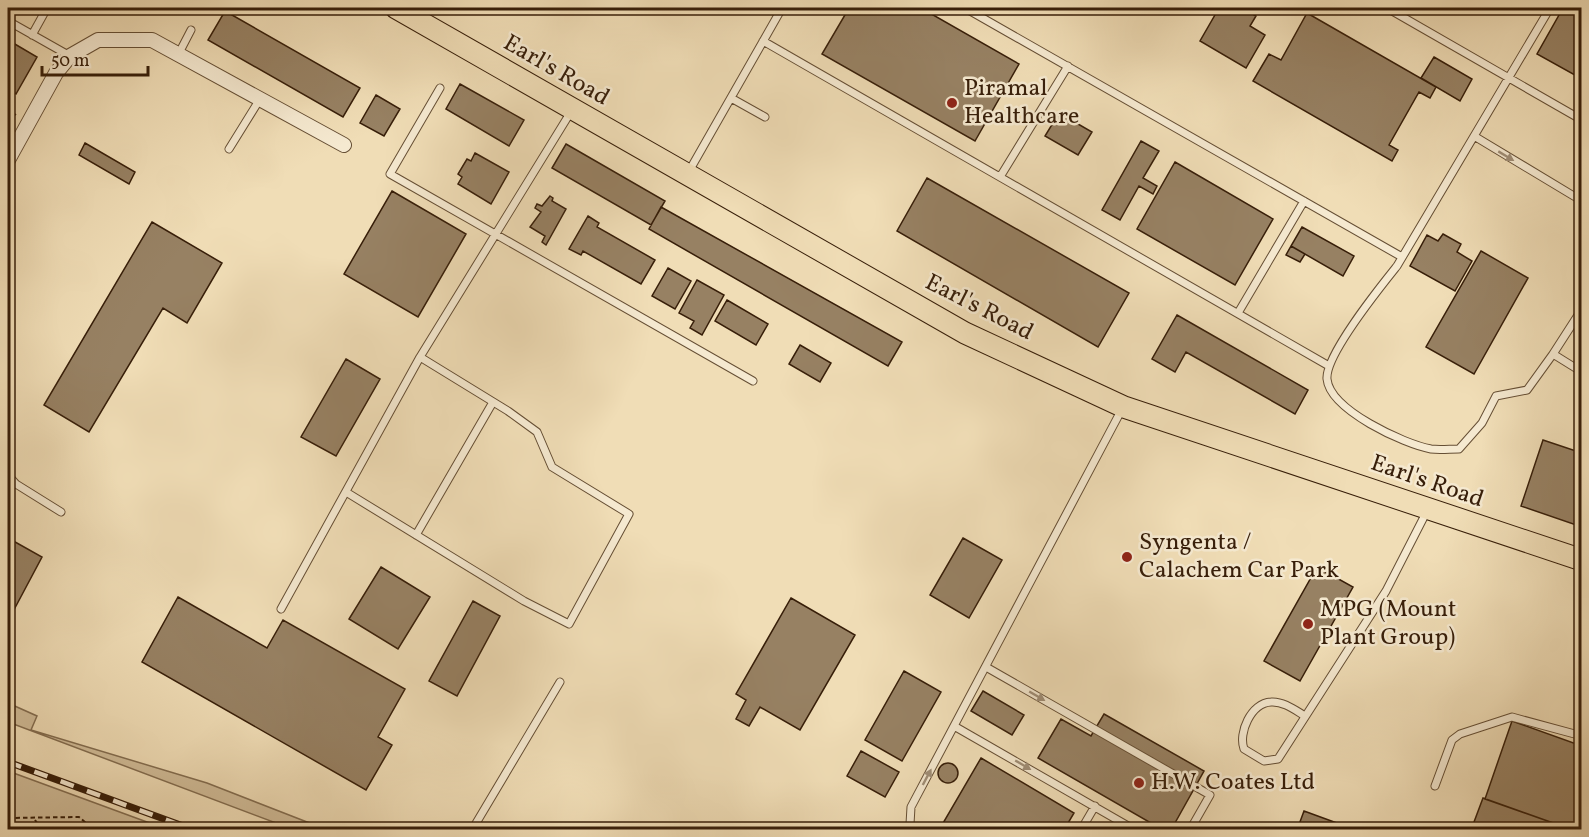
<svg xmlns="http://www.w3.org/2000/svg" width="1589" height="837" font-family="Vollkorn,serif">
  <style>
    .green { fill: #d1bd99; stroke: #846e51; stroke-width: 1.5 }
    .building { fill: #978163; stroke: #371e09; stroke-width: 1.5 }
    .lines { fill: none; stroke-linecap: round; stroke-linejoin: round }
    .service-casing { stroke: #654e34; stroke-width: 9 }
    .minor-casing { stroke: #654e34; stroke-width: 16 }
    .primary-casing { stroke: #371e09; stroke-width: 23 }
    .path { stroke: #371e09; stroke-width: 2; stroke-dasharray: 4.5 3; stroke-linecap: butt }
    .service { stroke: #f5e9d0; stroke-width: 7 }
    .minor { stroke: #f5e9d0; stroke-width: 14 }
    .primary { stroke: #f0ddb6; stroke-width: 21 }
    .rail-casing { stroke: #371e09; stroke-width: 7 }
    .rail { stroke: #f5e9d0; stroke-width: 4.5; stroke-dasharray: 14; stroke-linecap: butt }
    .oneway { fill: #a08e76 }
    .poi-dot { fill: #8f2418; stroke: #f5e9d0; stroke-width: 2 }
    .labels { text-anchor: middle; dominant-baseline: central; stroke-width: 5; stroke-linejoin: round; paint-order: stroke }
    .street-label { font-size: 24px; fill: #371e09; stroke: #f5e9d0 }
    .poi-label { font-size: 24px; fill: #371e09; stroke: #f5e9d0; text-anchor: start }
  </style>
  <rect width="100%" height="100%" fill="#f0ddb6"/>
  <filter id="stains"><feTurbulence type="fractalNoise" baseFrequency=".00333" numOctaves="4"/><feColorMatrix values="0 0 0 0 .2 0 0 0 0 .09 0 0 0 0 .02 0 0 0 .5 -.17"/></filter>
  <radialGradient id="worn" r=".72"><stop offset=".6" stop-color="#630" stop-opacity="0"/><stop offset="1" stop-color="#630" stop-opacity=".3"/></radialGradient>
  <path class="green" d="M8,703L37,716L31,730L207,783L325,829H292L8,722Z
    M8,771L166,829H8Z"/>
  <path class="building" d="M153,8H167L164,14Z
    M849,8H921L1019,64L975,141L822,54Z
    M1219,8H1242L1256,16L1250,26L1265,35L1246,68L1200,41Z
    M1563,8H1582V79L1537,54Z
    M225,11L360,88L343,117L208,40Z
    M1307,13L1436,87L1430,98L1419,92L1389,145L1398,150L1392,161L1253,81L1269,54L1281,60Z
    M8,40L37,57L16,94L8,89Z
    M1434,57L1472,79L1460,101L1421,78Z
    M460,84L524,120L509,146L446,109Z
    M376,95L400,109L384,136L360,123Z
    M1059,113L1092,132L1078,155L1045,136Z
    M1141,141L1159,151L1143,178L1157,186L1153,194L1139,186L1120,220L1102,210Z
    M85,143L135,172L129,184L79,155Z
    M566,144L665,201L651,225L552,168Z
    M475,153L509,172L491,204L458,184L462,177L458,174L467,159L471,161Z
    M1175,162L1273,219L1235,285L1137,229Z
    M927,178L1129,293L1098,347L897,231Z
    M392,191L466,234L418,317L344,274Z
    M550,196L553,198L552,201L566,209L546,245L542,242L545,236L530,227L541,212L535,208L537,204L542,206Z
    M661,207L902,342L888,366L649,229Z
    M588,216L599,223L597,227L655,260L641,284L583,251L581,255L569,249Z
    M152,222L222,263L187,323L163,308L89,432L44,405Z
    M1302,227L1354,256L1343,276L1291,246Z
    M1443,234L1461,244L1457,252L1472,261L1455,291L1410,266L1427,235L1438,241Z
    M1291,246L1305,254L1300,262L1286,255Z
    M1481,251L1528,278L1474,374L1426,347Z
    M668,268L691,281L675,309L652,296Z
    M697,280L724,295L702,335L690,328L694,321L679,313Z
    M727,300L768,324L756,345L715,321Z
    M1177,315L1308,390L1295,414L1186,352L1175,372L1152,359Z
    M800,345L831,363L820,382L789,364Z
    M346,359L380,379L336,456L301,437Z
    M1543,440L1582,453V527L1521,506Z
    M8,538L42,557L8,621Z
    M963,538L1002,560L969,618L930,595Z
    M381,567L430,597L398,649L349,619Z
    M1317,567L1353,587L1300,681L1264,661Z
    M178,597L267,648L283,620L405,689L378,737L392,745L366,790L142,662Z
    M791,598L855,635L800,730L760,707L749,726L736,719L746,700L736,694Z
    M473,601L500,616L457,696L429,681Z
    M904,671L941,692L902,761L865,740Z
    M983,691L1024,715L1012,735L971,711Z
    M1104,714L1204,771L1171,830H1163L1038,758L1061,719L1091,736Z
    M1512,721L1582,746V830H1573L1485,799Z
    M861,751L899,772L885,797L847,776Z
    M981,758L1074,813L1064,830H939Z
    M938 773a10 10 0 1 1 20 0a10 10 0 1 1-20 0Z
    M1483,798L1573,830H1471Z
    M1304,811L1356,830H1297Z"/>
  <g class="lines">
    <g class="service-casing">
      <path id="service" d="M965,8L1402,257
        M1387,8L1582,120
        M1550,8L1397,266C1381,286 1325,355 1327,379C1330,410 1404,444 1431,449C1439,450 1450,449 1459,449L1482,423L1496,396L1527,390L1553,354
        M8,21L70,56
        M32,35L47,8
        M763,41L1329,366
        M178,55L191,30
        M440,88L390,174L753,381
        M731,98L765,117
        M1474,136L1582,201
        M229,149L260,99
        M688,173L782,8
        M1000,177L1068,66
        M1582,309L1553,354L1582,372
        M1238,313L1304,201
        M8,475L16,484L61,512
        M346,492L524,601L569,624L629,514L552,467L537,432L508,411L420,357
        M416,535L493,402
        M281,609L420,357L572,110
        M986,667L1210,795L1190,830
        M1581,674L1582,675
        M1305,716C1295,710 1283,701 1271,702C1251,703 1238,733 1244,749L1264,761L1278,759L1386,591L1427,511
        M954,726L1135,830
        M1435,786L1452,740L1460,734L1512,717L1582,736
        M472,830L560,682
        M914,830L910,824L911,807L1122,409
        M1081,830L1095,806"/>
    </g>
    <g class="minor-casing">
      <path id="minor" d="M8,160L56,73L70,56L98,40H152L344,145"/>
    </g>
    <g class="primary-casing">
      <path id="primary" d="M396,8L965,333L1124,407L1582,560"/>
    </g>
    <path class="path" d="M8,110L16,115
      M8,818L79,817L94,830
      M35,820L42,830"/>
    <use href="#service" class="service"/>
    <use href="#minor" class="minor"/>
    <use href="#primary" class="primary"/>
    <g class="rail-casing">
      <path id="rail" d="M8,762L194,830"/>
    </g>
    <use href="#rail" class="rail"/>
  </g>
  <defs><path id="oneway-solid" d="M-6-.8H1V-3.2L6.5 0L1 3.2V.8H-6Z" transform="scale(1.5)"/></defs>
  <g class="oneway">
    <use href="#oneway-solid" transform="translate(1506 156) rotate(31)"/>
    <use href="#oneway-solid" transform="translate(1037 696) rotate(30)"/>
    <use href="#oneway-solid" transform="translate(1023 765) rotate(30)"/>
    <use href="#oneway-solid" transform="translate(927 777) rotate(-62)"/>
  </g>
  <g class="poi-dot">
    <circle cx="952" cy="103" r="6"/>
    <circle cx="1127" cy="557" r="6"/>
    <circle cx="1308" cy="624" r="6"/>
    <circle cx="1139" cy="783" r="6"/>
  </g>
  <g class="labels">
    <g class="street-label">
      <text transform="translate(556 71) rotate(30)">Earl's Road</text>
      <text transform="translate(979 308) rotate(27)">Earl's Road</text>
      <text transform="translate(1427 482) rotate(19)">Earl's Road</text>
    </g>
    <g class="poi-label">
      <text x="964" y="89">Piramal<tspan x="964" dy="28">Healthcare</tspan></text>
      <text x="1139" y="543">Syngenta /<tspan x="1139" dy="28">Calachem Car Park</tspan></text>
      <text x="1320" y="610">MPG (Mount<tspan x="1320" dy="28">Plant Group)</tspan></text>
      <text x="1151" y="783">H.W. Coates Ltd</text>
    </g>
  </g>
  <rect width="1589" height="837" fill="none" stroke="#f0ddb6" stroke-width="30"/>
  <rect x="9" y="9" width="1571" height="819" fill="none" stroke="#371e09" stroke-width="3"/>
  <rect x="15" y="15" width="1559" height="807" fill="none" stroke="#371e09" stroke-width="1.5"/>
  <path d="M42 66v9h106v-9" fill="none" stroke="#371e09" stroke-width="3"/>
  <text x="51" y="66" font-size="18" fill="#371e09" stroke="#f5e9d0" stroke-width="4.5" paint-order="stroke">50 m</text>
  <rect width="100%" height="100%" filter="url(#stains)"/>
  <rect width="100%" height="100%" fill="url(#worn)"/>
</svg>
